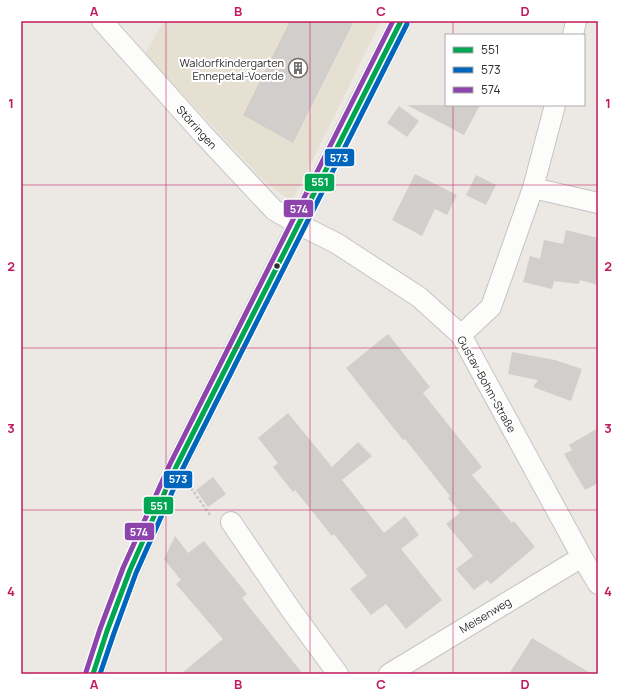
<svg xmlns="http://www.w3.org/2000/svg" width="619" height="695" font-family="Manrope,sans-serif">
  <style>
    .education { fill: #e6e0d3 }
    .building { fill: #d1cecb }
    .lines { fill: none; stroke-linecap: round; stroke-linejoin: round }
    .street-casing { stroke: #c5c4c5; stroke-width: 22 }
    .path { stroke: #c9c9c8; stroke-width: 2.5; stroke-dasharray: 3 2; stroke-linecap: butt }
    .street { stroke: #fcfcfb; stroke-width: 20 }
    .bus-1-casing { stroke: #fff; stroke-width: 8 }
    .bus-2-casing { stroke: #fff; stroke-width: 8 }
    .bus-3-casing { stroke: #fff; stroke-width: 8 }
    .bus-1 { stroke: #00a651; stroke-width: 5 }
    .bus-2 { stroke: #0065bd; stroke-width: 5 }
    .bus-3 { stroke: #8e44ad; stroke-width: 5 }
    .grid { fill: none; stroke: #c2185b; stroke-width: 1; stroke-opacity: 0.55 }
    .bus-dot { fill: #2e2e2e; stroke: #fff; stroke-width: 1.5 }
    .labels { text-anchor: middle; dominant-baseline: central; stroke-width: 4; stroke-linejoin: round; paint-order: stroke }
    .poi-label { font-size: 11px; fill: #2e2e2e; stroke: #fff; text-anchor: end }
    .street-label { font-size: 11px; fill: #2e2e2e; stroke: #fff }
    .line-badge { stroke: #fff; stroke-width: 1.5 }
    .badge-label { font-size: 11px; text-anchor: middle; font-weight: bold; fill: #fff }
    .neatline { fill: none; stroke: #c2185b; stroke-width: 1.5 }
    .grid-label { font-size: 13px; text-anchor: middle; font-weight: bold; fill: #c2185b }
  </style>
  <rect width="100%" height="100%" fill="#ece8e4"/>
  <path class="education" d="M164,21H381L292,202L265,182L145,54Z"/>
  <path class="building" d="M290,21H354L293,143L243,115Z
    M407,105H480L464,135Z
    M399,106L419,121L407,137L387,123Z
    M415,174L457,195L447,215L435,209L422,236L392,220Z
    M476,175L496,185L486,205L466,195Z
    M566,230L598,238V285L580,280L579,284L554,281L552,289L523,282L530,256L540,259L544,240L563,244Z
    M388,334L430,387L423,393L482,467L472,475L512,523L514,521L535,547L491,584L487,580L474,590L456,569L473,556L446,524L460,513L448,498L450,496L405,439L403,440L346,368Z
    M512,352L555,360L582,369L571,401L533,387L538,380L508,374Z
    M288,413L332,467L358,442L372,456L342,480L384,533L405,516L419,535L401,549L442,600L406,629L386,604L371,615L350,589L367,576L334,534L332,536L295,490L293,492L273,467L278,463L258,438Z
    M598,428V483L585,490L564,454L572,450L569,445Z
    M213,477L226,494L208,507L196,490Z
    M175,536L188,553L204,541L247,594L242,598L303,674H181L223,639L176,584L181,580L164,559Z
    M532,638L592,674H509Z"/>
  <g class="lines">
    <g class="street-casing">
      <path id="street" d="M102,21L201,132L274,210L298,224L336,243L419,297L461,335L582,557L598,584
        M573,35L576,21
        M533,188L598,203
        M461,335L491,307L533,188L555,105
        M231,522L291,610L338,674
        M93,674L107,631L130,570L176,467L363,95L401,21
        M389,674L582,557"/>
    </g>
    <path class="path" d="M191,488L210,515"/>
    <use href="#street" class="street"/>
    <g class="bus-1-casing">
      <path id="bus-1" d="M93,674L107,631L130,570L176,467L401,21"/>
    </g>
    <g class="bus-2-casing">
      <path id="bus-2" d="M100,674L114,633L136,573L182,470L407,24"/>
    </g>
    <g class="bus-3-casing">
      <path id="bus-3" d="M86,672L100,629L123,568L170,464L393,21"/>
    </g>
    <use href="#bus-1" class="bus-1"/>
    <use href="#bus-2" class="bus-2"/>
    <use href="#bus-3" class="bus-3"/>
  </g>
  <path class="grid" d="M166,21V674M310,21V674M453,21V35M453,105V674M21,185H598M21,348H598M21,510H598"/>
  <defs>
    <g id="building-ring" transform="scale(1)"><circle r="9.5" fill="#fff" stroke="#706f6e" stroke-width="1.5"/><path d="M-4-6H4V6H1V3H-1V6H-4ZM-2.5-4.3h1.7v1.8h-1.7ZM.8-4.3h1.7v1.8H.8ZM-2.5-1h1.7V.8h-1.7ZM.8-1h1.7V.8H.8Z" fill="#706f6e"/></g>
  </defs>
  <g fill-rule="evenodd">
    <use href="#building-ring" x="298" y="68"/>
  </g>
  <circle class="bus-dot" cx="277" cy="266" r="3.5"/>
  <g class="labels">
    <g class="poi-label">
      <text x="284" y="62">Waldorfkindergarten<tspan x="284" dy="13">Ennepetal-Voerde</tspan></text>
    </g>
    <g class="street-label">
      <text transform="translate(197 127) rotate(48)">Störringen</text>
      <text transform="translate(487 384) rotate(61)">Gustav-Bohm-Straße</text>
      <text transform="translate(485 615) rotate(-31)">Meisenweg</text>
    </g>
  </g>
  <g class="line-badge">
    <rect x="324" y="148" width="31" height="19" rx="4" fill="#0065bd"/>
    <rect x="304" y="173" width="31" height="19" rx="4" fill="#00a651"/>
    <rect x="283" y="199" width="31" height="19" rx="4" fill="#8e44ad"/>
    <rect x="163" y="470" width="30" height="19" rx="4" fill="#0065bd"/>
    <rect x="143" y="496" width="31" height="19" rx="4" fill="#00a651"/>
    <rect x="124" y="522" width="31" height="19" rx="4" fill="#8e44ad"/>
  </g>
  <g class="badge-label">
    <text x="339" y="162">573</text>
    <text x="320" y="186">551</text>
    <text x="299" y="213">574</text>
    <text x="178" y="483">573</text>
    <text x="159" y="510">551</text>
    <text x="139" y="536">574</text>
  </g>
  <rect width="619" height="695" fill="none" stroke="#ffffff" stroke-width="44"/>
  <rect x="445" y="34" width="140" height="72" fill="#ffffff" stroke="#ababab"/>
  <rect x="453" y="47" width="20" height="6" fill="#00a651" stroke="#ababab"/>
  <text x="481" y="54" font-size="12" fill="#2e2e2e">551</text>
  <rect x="453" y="67" width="20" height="6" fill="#0065bd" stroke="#ababab"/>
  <text x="481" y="74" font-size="12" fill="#2e2e2e">573</text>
  <rect x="453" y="87" width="20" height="6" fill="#8e44ad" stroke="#ababab"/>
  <text x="481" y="94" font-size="12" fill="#2e2e2e">574</text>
  <rect x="22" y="22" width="575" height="651" class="neatline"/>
  <g class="grid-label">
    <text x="94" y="16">A</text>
    <text x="238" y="16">B</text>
    <text x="381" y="16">C</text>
    <text x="525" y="16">D</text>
    <text x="11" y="108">1</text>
    <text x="608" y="108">1</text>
    <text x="11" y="271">2</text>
    <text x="608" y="271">2</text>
    <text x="11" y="433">3</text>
    <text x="608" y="433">3</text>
    <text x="11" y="596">4</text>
    <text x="608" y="596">4</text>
    <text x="94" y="689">A</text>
    <text x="238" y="689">B</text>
    <text x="381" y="689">C</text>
    <text x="525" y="689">D</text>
  </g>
</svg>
